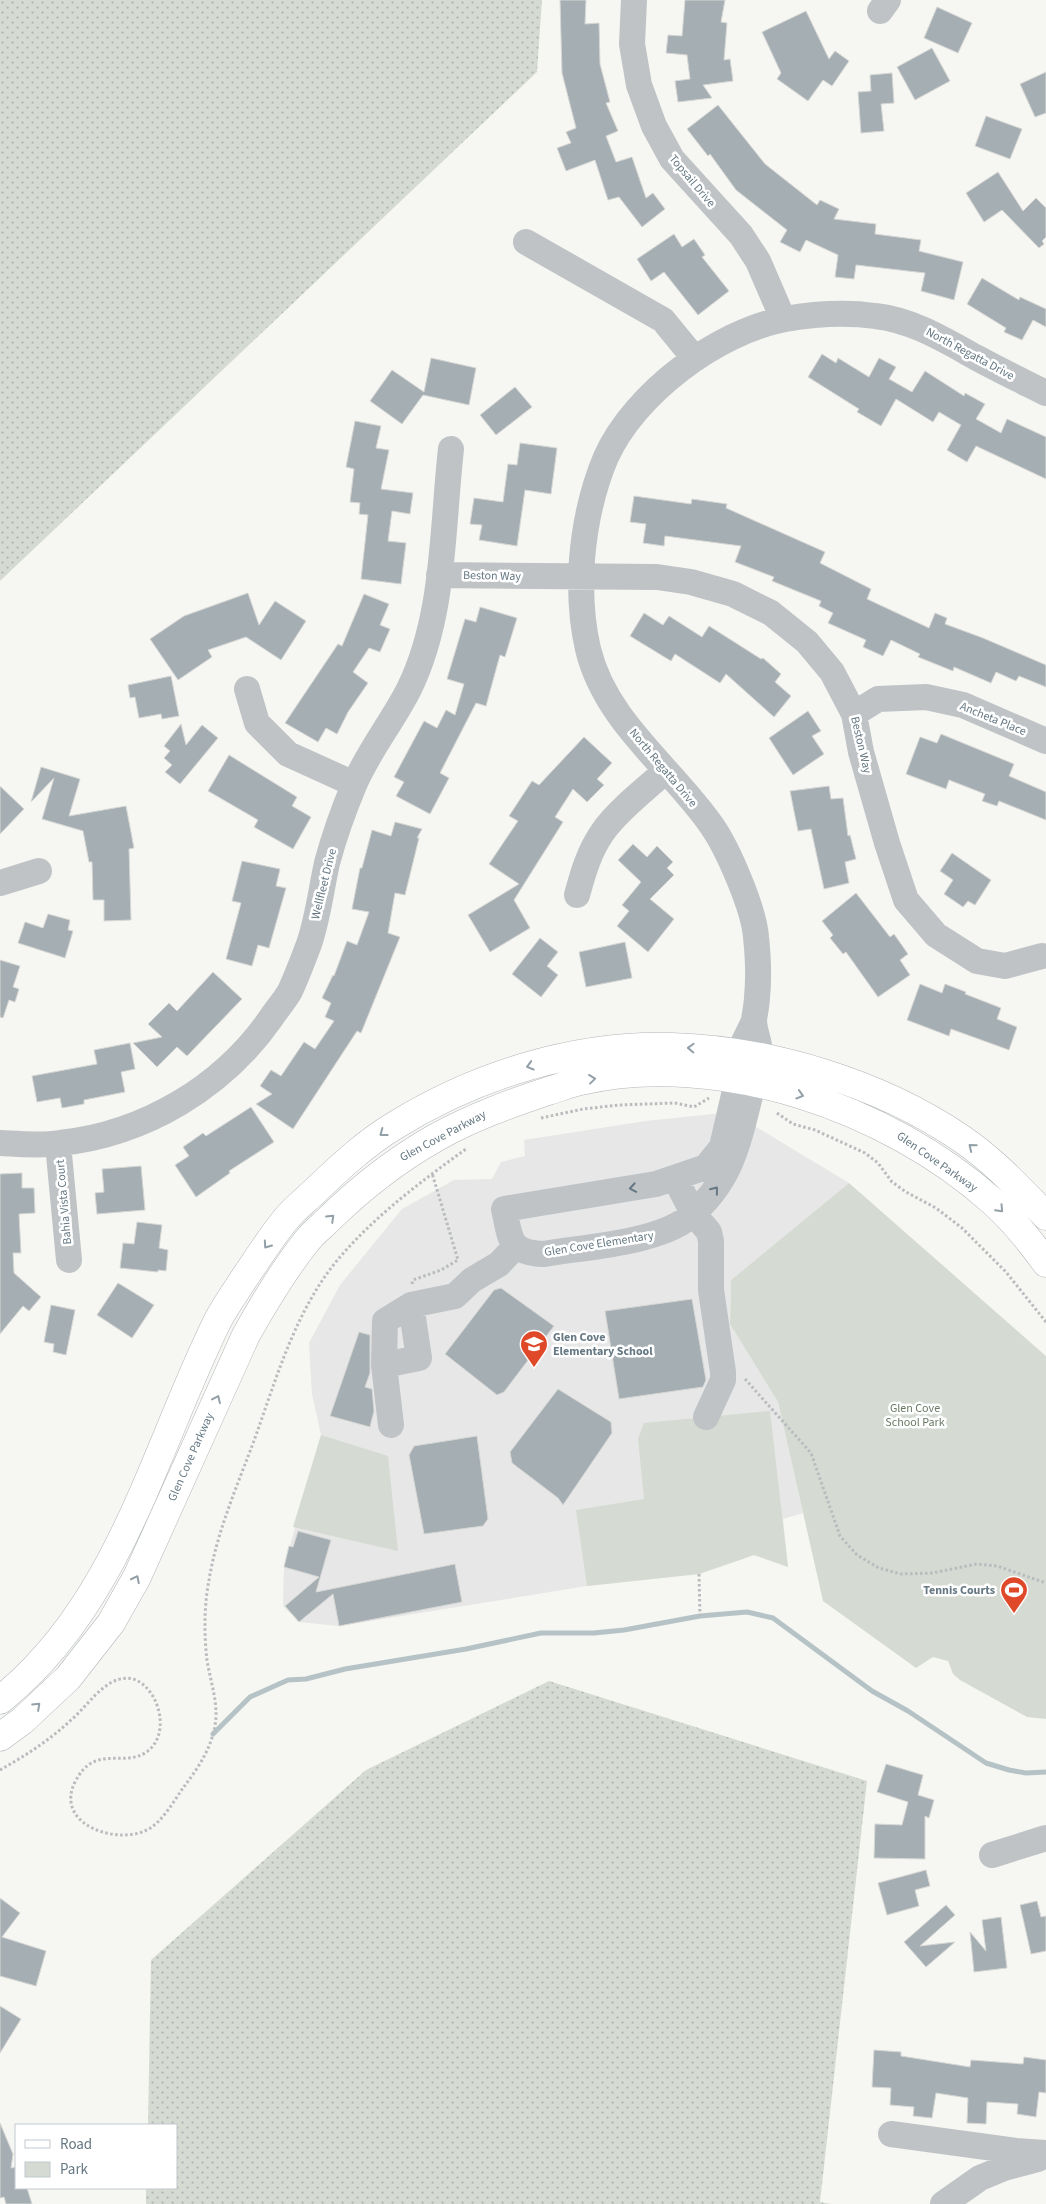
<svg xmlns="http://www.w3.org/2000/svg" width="1046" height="2204" font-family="'Source Sans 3',sans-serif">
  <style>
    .built { fill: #e6e7e6 }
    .grass { fill: url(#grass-dots) }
    .park { fill: #d5dbd2 }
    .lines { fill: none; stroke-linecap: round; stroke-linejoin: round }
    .stream { stroke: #b6c3c6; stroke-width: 5 }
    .building { fill: #a5afb3; stroke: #d7d7d5 }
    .major-casing { stroke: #b2b7ba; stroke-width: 29 }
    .path { stroke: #b9bcbe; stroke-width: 3; stroke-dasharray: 2.5 2.5; stroke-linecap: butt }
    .minor { stroke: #bfc3c6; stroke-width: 26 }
    .major { stroke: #fff; stroke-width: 28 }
    .oneway { stroke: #93a0a8 }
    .oneway2 { stroke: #657883 }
    .labels { text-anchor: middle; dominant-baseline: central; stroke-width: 5; stroke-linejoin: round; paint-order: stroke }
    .street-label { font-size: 12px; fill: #657883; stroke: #fff }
    .poi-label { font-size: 12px; font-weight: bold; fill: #657883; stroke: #fff; text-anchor: start }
    .park-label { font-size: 12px; fill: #6a7a64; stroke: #fff }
  </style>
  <defs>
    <pattern id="grass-dots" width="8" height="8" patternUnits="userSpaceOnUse" patternTransform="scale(1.25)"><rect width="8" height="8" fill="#d5dbd2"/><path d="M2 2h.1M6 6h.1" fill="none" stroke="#b0b6b0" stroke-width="1.8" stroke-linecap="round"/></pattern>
  </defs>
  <rect width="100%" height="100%" fill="#f6f6f2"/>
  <path class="built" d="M723,1113L751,1124L849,1183L731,1280L730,1324L778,1402L802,1508L803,1513L783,1519L788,1567L754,1555L699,1574L587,1586L339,1626L299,1622L283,1606L284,1567L321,1435L312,1394L309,1343L340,1285L402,1209L454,1180L492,1179L501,1162L525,1156L524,1140L646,1121Z"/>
  <path class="grass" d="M0,0H542L537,72L0,581Z
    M549,1681L867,1781L820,2202L831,2204H146V2188H176V2125H148L151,1960L366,1770Z"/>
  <path class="park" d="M849,1183L1046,1356V1719L1027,1717L960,1680L953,1674L948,1661L933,1657L916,1668L823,1601L778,1402L730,1324L731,1280Z
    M770,1411L788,1567L754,1555L699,1574L587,1586L576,1510L644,1499L638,1439L644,1423Z
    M321,1435L388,1456L398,1551L293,1527Z"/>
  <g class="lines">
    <path class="stream" d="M213,1734L250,1697L288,1680L306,1679L345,1669L466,1649L541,1633H594L624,1630L700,1616L747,1612L773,1618L872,1691L908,1711L986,1763L1009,1770L1026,1773L1046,1772"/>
  </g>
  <path class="building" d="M560,0H586L585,24L599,23L600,64L610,102L606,103L618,131L606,136L616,162L632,157L646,198L653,193L665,209L642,227L619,197L608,200L595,160L566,171L557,148L571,143L566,132L576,128L562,73Z
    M685,0H725L721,22L727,23L724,60L730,59L733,81L703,85L712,98L678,102L675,81L690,79L687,55L666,53L668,35L682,36Z
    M937,7L972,23L958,53L924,38Z
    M806,11L829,59L835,51L849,61L832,86L823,80L808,101L777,79L781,73L762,32Z
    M932,48L950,81L915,100L897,67Z
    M1046,72V113L1035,117L1020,84Z
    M892,73L894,103L881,104L884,131L861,133L858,92L871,91L870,75Z
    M718,105L765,164L817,205L820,200L839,209L834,219L876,224L875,234L921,240L919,251L963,262L954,300L921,291L925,273L856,265L854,279L835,277L838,255L806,240L800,252L780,242L787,230L736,190L710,154L708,156L687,129Z
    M986,116L1022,129L1010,159L975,146Z
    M998,172L1023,211L1036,198L1046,208V237L1042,241L1044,244L1039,248L1002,210L984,222L966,193Z
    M674,234L682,247L694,239L705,255L702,257L729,291L698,315L664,272L651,281L637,259Z
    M982,278L1019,300L1020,297L1046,309V327L1033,320L1022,340L1004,332L1006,328L967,304Z
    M822,354L836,363L838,358L869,377L879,358L896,367L889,379L912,392L925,371L964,396L965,393L985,404L976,419L1001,433L1007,419L1046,437V479L976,446L967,462L947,450L961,425L939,412L933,422L896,399L881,426L857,412L859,409L808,377Z
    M431,358L476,368L469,405L423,395L402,424L370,401L392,370L424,392Z
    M515,387L532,407L496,435L480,415Z
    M355,421L381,426L376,448L389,450L381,489L413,493L410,514L392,511L388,541L406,543L401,584L361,579L368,515L359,514L360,503L350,502L354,469L346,467Z
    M520,443L557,448L551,494L525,490L517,546L479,540L482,525L470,524L474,498L503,502L508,464L517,465Z
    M634,496L691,504L692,499L727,504L726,508L825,552L820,563L871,589L867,599L929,628L935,613L947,618L945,624L983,638L1046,665V687L1019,676L1016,681L996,672L991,683L954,667L953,671L918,657L920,654L891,640L883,656L863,647L866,640L828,623L833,613L819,606L821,601L772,581L774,577L735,562L741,546L665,536L664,546L643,543L646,524L630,522Z
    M248,593L259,625L275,601L306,621L281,660L246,637L208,650L212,657L178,680L150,639L184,616Z
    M364,594L389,604L380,625L390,629L380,652L369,648L353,672L368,683L348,712L337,734L326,728L318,742L285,723L338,644L342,646Z
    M480,607L517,618L505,657L500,655L486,706L476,703L440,773L449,778L430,814L396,796L404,782L394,777L424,721L437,728L446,710L455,715L464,684L447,679L465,619L476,622Z
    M644,613L663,625L669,616L702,637L709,626L761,659L763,658L781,674L775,682L791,696L774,717L726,674L720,683L675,654L671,661L630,636Z
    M171,676L179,716L162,719L161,714L139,718L135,697L130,698L128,685Z
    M808,711L821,731L812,736L824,754L793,775L769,738Z
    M181,724L186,745L202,725L218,738L180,784L165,772L172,765L164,758L170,751L164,746Z
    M941,734L1014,764L1009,776L1046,792V820L999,801L997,806L982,801L985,794L949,780L946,789L906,774L920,737L937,743Z
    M584,737L612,763L597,779L604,785L587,802L573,789L555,817L563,822L514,900L530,928L490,952L468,915L519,884L489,864L518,821L509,816L532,781L539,785Z
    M229,755L297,797L292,806L311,817L293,849L254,827L258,820L208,791Z
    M41,767L80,779L69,816L126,806L134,848L129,849L131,920L104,921V900H93L92,862H89L83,831L42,819L54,778L31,802Z
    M0,786L24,809L0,834Z
    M829,786L831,799L843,798L848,836L850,835L856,859L845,862L849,883L824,889L811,829L798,831L790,791Z
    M395,822L422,829L417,838H419L405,895L395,893L388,933L400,937L361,1033L357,1031L293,1129L256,1104L272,1094L260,1086L271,1070L281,1076L304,1042L315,1049L334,1021L325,1017L331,1003L322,998L333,975L334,976L347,941L357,945L369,912L352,909L360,868H362L372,830L391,836Z
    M633,844L647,857L657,846L673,862L667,868L674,875L650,899L674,919L648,952L617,926L629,911L622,905L641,882L618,860Z
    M952,853L991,880L975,905L968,901L963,907L944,894L953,880L940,871Z
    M242,861L280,869L276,886L286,888L269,948L258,945L252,966L226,959L241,903L232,901Z
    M856,893L890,937L894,934L908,954L900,960L910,975L878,997L846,952L843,954L830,938L833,935L822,921Z
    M48,914L70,920L68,930L73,931L65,958L18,943L25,922L43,928Z
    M540,938L558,952L547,966L558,975L541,997L512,974Z
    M625,942L632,978L586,987L579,952Z
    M0,960L20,966L13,987L19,989L15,1002L9,1000L3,1018L0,1017Z
    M213,972L242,999L187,1056L177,1047L157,1067L133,1043L162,1037L148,1024L169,1003L177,1011Z
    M920,984L942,993L945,984L966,992L965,994L1001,1008L997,1019L1017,1027L1009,1050L951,1029L949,1036L907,1020Z
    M130,1043L135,1069L121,1072L125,1092L84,1100V1104L62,1108L60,1098L37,1102L32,1076L97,1064L94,1050Z
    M251,1107L274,1142L229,1171L230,1173L196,1197L175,1165L189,1156L183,1147L203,1133L206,1136Z
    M141,1166L145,1210L97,1214L95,1193L104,1192L102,1169Z
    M22,1173V1188H34L35,1213L19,1214L21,1253H13L14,1273L41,1297L29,1311L23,1306L0,1334V1174Z
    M137,1222L162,1225L159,1248L168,1250L166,1271L158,1270V1272L120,1268L123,1243L134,1244Z
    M118,1283L154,1305L132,1338L97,1315Z
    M501,1288L554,1326L504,1392L497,1395L445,1354L494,1290Z
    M692,1299L706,1380L703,1387L619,1399L605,1311Z
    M51,1305L75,1310L66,1355L53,1352L54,1344L44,1342Z
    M359,1332L370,1335V1373L365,1387L372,1389L374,1411L370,1427L330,1416Z
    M558,1389L611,1422L612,1433L563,1505L558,1498L512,1463L510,1452Z
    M477,1436L488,1519L483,1526L424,1534L409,1455L414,1446Z
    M298,1531L331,1540L316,1592L455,1564L462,1602L339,1626L333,1594L299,1622L285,1606L319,1577L284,1567L289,1546L293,1547Z
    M886,1764L923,1775L918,1795L934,1800L929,1818L925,1816V1859L874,1858L875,1824L902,1825L908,1802L877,1792Z
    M926,1870L930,1886L915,1890L919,1906L887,1915L878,1883Z
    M0,1898L20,1913L2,1937L46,1951L36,1986L0,1976Z
    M1037,1901L1041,1917L1046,1916V1951L1031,1954L1020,1905Z
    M946,1905L955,1915L920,1946L955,1942L926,1967L904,1942Z
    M1001,1917L1007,1968L974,1972L970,1932L986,1951L982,1920Z
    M0,2006L21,2019L0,2053Z
    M874,2050L901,2052V2056L970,2067L971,2060L1023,2064L1024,2057L1046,2060V2093L1039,2092L1036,2117L1017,2114L1018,2104L987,2102L986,2124L967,2123L968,2098L936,2093L932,2118L913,2116L914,2107L890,2105L891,2088L872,2087Z
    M0,2123L13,2154L11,2168L16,2167V2188H27L32,2204H6L4,2197L0,2198Z"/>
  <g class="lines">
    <g class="major-casing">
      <path id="major" d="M0,1700C119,1606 154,1449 218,1320C226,1305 236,1291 245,1277C258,1258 271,1237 286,1219C295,1208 307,1199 317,1189C341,1166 366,1143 394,1126C476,1075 576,1044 672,1047C771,1050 880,1083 962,1139C993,1160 1020,1189 1046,1216
        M0,1737L22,1721L68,1678L111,1623L137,1577L246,1335C264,1303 283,1271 306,1242C313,1233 322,1226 330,1218C364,1185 396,1160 437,1137C473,1117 509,1104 548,1091C559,1088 570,1083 580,1081C719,1049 888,1108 992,1201C1013,1219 1030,1241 1046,1263"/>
    </g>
    <path class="path" d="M777,1113L793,1124L815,1130L865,1153L878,1163L892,1182L906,1192L936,1208L962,1228L1006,1272L1046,1322
      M541,1118L583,1109L619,1105L675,1103L694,1107L709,1098
      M412,1284L413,1280L441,1270L458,1260L432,1173
      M745,1379L811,1453L840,1536L857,1555L879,1568L901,1574L932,1573L977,1564L997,1566L1046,1583
      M699,1574L700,1616
      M0,1770C25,1756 50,1740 71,1720C85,1708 96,1691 112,1682C120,1678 128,1677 136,1680C161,1692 171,1737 145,1753C122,1767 94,1744 75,1782C53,1826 122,1848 152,1827C165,1817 174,1801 183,1788C195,1772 208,1754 213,1734C221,1708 211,1686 207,1660C204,1635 204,1605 209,1580C217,1531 238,1484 255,1438C276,1379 295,1313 335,1263C371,1219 420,1182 466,1149"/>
    <path class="minor" d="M634,0L632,44L639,85L654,126L672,159L741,235L758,261L783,319
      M880,11L888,0
      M526,242L663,320L695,359
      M439,575L657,577L691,582L733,594L771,613L807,642L832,672L854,714L861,752L887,843L906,900L936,935L977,961L1005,966L1042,956
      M247,689L257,723L288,754L354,784
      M854,714L878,699L926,697L963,705L1046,741
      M0,883L39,871
      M577,895C583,873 589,852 602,833C615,813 647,787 666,771
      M754,1021L739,1052L734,1095L722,1147L706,1167L656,1184L504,1209C511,1240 508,1252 544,1254C585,1247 656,1243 688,1218C729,1184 737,1149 749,1100C752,1087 759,1071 760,1057C761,1044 754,1032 754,1020C755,1012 757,1004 757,997C759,978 758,956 756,937C754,909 728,849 712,826C671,767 605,721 588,649C581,619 580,589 582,559C585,523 592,490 606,457C635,393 717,332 785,319C814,314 847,312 875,316C913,320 946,341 979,359C1001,371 1024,382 1046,393
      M0,1143C20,1144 40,1146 60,1143C145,1134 223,1087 271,1018C277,1009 285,1000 290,991C297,976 303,960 309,944C318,918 321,890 327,863C334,837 344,809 354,785C369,750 393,721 409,689C445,616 442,528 451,449
      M58,1144L69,1260
      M675,1178L693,1213L709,1232L711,1241V1290L723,1372V1380L706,1417
      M384,1365L419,1358L411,1305
      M391,1425L384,1365L385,1321L411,1305L455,1296L472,1280L499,1264L515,1247
      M992,1855L1046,1838
      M891,2134L1016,2151L1046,2153
      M943,2204L980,2178L1004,2168L1038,2159"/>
    <use href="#major" class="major"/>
  </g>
  <defs><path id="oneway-chevron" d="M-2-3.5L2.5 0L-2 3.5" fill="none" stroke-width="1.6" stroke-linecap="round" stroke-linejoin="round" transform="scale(1.25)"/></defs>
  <g class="oneway">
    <use href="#oneway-chevron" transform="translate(691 1048) rotate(-178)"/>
    <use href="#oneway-chevron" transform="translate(530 1066) rotate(164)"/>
    <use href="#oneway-chevron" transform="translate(592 1079) rotate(-7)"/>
    <use href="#oneway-chevron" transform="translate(800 1095) rotate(17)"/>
    <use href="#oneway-chevron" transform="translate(383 1133) rotate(143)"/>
    <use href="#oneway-chevron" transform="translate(972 1147) rotate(-141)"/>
    <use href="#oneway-chevron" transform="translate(1000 1209) rotate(47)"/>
    <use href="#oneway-chevron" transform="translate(331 1218) rotate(-44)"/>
    <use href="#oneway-chevron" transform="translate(267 1245) rotate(125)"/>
    <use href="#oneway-chevron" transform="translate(217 1399) rotate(-65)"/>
    <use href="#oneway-chevron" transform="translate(136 1579) rotate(-63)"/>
    <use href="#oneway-chevron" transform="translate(37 1706) rotate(-43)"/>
  </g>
  <g class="oneway2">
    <use href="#oneway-chevron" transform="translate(633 1188) rotate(170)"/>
    <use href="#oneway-chevron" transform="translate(715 1190) rotate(-52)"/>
  </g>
  <defs>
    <g id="school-pin" transform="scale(1.4375)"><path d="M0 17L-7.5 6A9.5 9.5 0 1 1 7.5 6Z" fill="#df492a" stroke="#fff"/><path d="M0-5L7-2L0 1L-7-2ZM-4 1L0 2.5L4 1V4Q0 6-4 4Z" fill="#fff"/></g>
    <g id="stadium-pin" transform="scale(1.4375)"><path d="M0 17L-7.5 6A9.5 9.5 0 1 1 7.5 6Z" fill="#df492a" stroke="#fff"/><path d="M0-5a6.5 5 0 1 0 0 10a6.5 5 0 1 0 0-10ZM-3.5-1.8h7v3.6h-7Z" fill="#fff"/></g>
  </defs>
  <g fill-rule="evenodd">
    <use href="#school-pin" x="534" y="1344"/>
    <use href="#stadium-pin" x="1014" y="1590"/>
  </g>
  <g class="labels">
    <g class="street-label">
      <text transform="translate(692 181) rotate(50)">Topsail Drive</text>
      <text transform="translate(970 354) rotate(28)">North Regatta Drive</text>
      <text transform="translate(492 576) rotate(1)">Beston Way</text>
      <text transform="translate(993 719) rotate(22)">Ancheta Place</text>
      <text transform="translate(861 745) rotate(77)">Beston Way</text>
      <text transform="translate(663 768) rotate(50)">North Regatta Drive</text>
      <text transform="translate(324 884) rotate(-76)">Wellfleet Drive</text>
      <text transform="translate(443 1136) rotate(-28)">Glen Cove Parkway</text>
      <text transform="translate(937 1162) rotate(35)">Glen Cove Parkway</text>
      <text transform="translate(64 1202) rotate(-95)">Bahia Vista Court</text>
      <text transform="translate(599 1244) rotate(-9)">Glen Cove Elementary</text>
      <text transform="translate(191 1457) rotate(-66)">Glen Cove Parkway</text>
    </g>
    <g class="poi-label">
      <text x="553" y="1337">Glen Cove<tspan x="553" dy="14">Elementary School</tspan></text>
      <text x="995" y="1590" text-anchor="end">Tennis Courts</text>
    </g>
    <g class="park-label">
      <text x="915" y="1408">Glen Cove<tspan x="915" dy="14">School Park</tspan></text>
    </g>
  </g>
  <rect x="15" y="2124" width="162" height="65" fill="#ffffff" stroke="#c1c9cd"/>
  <rect x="25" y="2140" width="25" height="8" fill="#ffffff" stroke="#c1c9cd"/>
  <text x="60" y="2149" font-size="15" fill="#657883">Road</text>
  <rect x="25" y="2162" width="25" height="15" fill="#d5dbd2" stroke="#c1c9cd"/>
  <text x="60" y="2174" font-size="15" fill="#657883">Park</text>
</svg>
